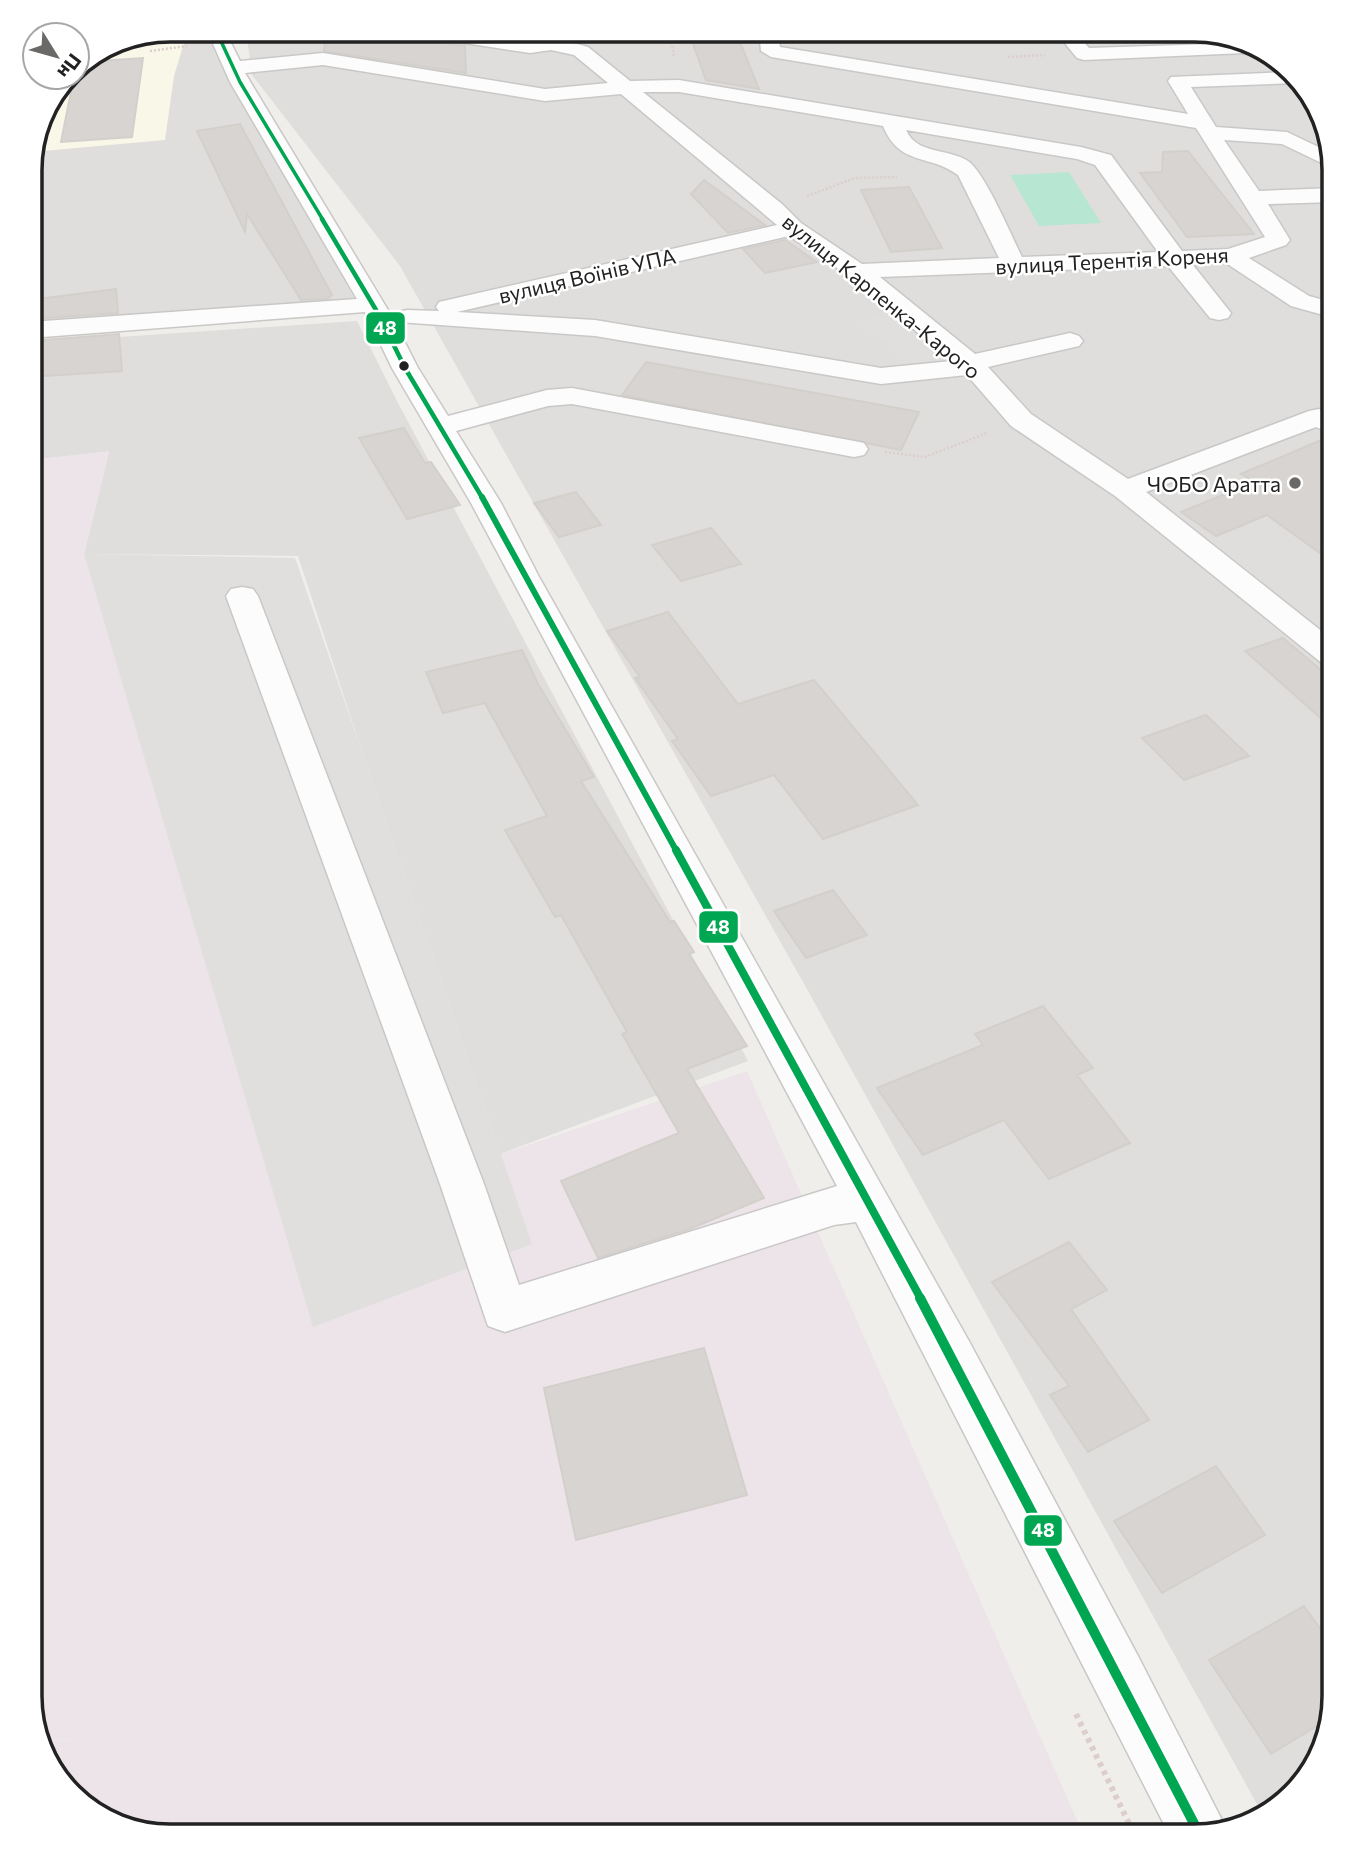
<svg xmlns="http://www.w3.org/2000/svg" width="1364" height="1866" font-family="Commissioner,sans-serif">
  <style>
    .residential { fill: #dfdedc }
    .industrial { fill: #ede4e9 }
    .education { fill: #f8f7e8 }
    .pitch { fill: #b7e6d2 }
    .parking { fill: #e0dfde }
    .building { fill: #d7d4d2; stroke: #d3d0cc; stroke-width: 2 }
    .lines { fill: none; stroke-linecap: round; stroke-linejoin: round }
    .minor-casing { stroke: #c9c8c7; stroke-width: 3 }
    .path-far1 { stroke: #dccecd; stroke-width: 2.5; stroke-dasharray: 2 2; stroke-linecap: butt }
    .path { stroke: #dccecd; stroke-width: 6; stroke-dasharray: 4.5 4.5; stroke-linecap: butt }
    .minor { fill: #fdfcfc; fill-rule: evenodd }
    .bus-1-far4-casing { stroke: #fff; stroke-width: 6 }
    .bus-1-far3-casing { stroke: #fff; stroke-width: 8 }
    .bus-1-far2-casing { stroke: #fff; stroke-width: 10 }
    .bus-1-far1-casing { stroke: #fff; stroke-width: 13 }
    .bus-1-casing { stroke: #fff; stroke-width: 15 }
    .bus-1-far4 { stroke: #00a651; stroke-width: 3.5 }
    .bus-1-far3 { stroke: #00a651; stroke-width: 4.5 }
    .bus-1-far2 { stroke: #00a651; stroke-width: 6 }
    .bus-1-far1 { stroke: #00a651; stroke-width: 8 }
    .bus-1 { stroke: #00a651; stroke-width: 10 }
    .bus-dot { fill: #222; stroke: #fff; stroke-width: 2.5 }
    .poi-dot { fill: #6a6968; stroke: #fff; stroke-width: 2.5 }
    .labels { text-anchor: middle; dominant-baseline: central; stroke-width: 5; stroke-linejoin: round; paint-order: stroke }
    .far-street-label { font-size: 21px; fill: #222; stroke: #fff }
    .far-poi-label { font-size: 21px; fill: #222; stroke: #fff; text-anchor: end }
    .rim { fill: none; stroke: #222; stroke-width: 3.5 }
    .line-badge { stroke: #fff; stroke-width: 2.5 }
    .badge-label { font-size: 19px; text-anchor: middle; font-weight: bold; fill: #fff }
  </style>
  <rect width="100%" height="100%" fill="#f0eeeb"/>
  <path class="residential" d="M170,30H220L217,53L355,299L30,322V160L44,108L68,77H77V65L117,40Z
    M246,30H1203L1264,49L1315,100L1334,170V1696L1315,1766L1264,1817L808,991L400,266L252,75Z
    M357,321L398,403L748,1061L500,1154L364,758L298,556L84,554L109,452L30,460V343Z"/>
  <path class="industrial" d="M109,451L84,554L295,558L501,1154L747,1071L1084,1836H161L100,1817L49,1766L42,1742L80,1739L42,1741L30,1696V460Z"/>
  <path class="education" d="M170,30H188L174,76L165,140L32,152L44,108L68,77H77V65L117,40Z"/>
  <path class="pitch" d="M1069,172L1101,223L1039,226L1010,175Z"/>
  <path class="parking" d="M894,312L950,352L914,363L860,322Z
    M84,554L295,558L532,1244L313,1327Z"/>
  <path class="building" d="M326,30H408L419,39L465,46L466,73L324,51Z
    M688,30H735L759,89L706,80Z
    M143,58L132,137L61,142L74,77H77V65L82,62Z
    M240,124L332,295L327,299L301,300L247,214L245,232L197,131Z
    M1188,151L1254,234L1187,237L1140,173L1162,172L1163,152Z
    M704,180L765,225L728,233L691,194Z
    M909,187L942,248L891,252L861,190Z
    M785,240L817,262L765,273L743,249Z
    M116,289L118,313L30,319V300Z
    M119,334L122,371L30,377V341Z
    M646,362L919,412L901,450L622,395Z
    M404,428L425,463L431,462L460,505L407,519L359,438Z
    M1331,436L1334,438V563L1267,515L1216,536L1181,512L1255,482L1241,474Z
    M576,492L601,525L559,537L534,503Z
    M711,528L741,564L681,581L652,545Z
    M668,612L738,704L814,680L918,805L823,839L774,775L711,796L672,741L678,739L635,678L640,677L607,631Z
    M1283,638L1334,681V730L1245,651Z
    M522,650L538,684L594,777L581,781L670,922L674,921L694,952L689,954L747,1046L687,1069L764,1198L690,1229L598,1258L561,1181L679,1133L622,1034L627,1032L561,915L555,917L505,830L547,816L485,703L443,713L426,672Z
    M1206,715L1249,756L1184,780L1142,738Z
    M833,890L867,935L806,958L774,911Z
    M1043,1006L1093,1068L1077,1075L1130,1143L1049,1179L1004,1120L923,1155L877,1088L983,1045L975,1034Z
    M1069,1242L1107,1290L1071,1309L1149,1420L1088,1452L1050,1395L1069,1386L992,1282Z
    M704,1348L747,1495L576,1540L544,1388Z
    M1216,1466L1265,1535L1162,1593L1114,1521Z
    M1304,1606L1334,1648V1696L1328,1719L1271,1754L1209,1660Z"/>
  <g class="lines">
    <g class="minor-casing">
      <path id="minor" d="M211,30H229L228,37L240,61L323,53L545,89L608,83L574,55L551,50L530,53L419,36L410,30H455L530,41L551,38L581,45L588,47L630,81L679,80L1081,147L1111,155L1182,251L1228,249L1265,237L1196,128L771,57L761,51L759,30H777L780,47L1188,114L1168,81L1171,77L1288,72L1299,83L1191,87L1216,127L1287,132L1329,152L1332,168L1282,144L1224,140L1259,191L1334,188V202L1268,204L1290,240L1286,245L1249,258L1309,296L1334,303V318L1291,306L1226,263L1193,265L1231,313L1228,318L1219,320L1210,318L1168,266L880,277L975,354L1070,333L1079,336L1083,341L1079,346L988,367L1031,414L1128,479L1309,411L1319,409L1334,415V435L1316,427L1146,492L1334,641V667L1323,664L1115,496L1011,426L967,375L881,384L595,336L398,322L395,317L398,312L407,310L439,311L436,307L439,302L777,225L621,94L545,101L323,65L245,73L391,315L418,368L448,416L547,390L572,388L854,441L864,443L868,449L864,455L854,457L572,404L548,406L456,431L501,503L538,575L970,1343L1138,1656L1226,1828L1194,1836H1170L856,1222L834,1225L505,1332L488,1326L440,1184L226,596L231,589L242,587L253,589L258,596L484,1184L519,1285L837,1186L471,503L392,368L365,312L30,338V322L357,299L230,82L210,37ZM643,92H679L883,126C900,167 928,153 958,175L999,258L862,264L801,223L782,204ZM906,130L1077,159L1095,165L1158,252L1022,257C1011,235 985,173 968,161C948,148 917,155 906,130ZM789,236L849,276L952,361L881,368L595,320L457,312Z
        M1054,30H1073L1089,48L1245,43L1268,52L1084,60L1077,58Z"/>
    </g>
    <path class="path-far1" d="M670,30L674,57
      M150,51L187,46
      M1008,57L1045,55
      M807,196L855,178L897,177
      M885,452L925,457L987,433"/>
    <path class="path" d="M1076,1714L1135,1836"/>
    <use href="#minor" class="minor"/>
    <g class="bus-1-far4-casing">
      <path id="bus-1-far4" d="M220,30L219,37L240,82L323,220"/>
    </g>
    <g class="bus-1-far3-casing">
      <path id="bus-1-far3" d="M322,219L379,315L405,368L483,499"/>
    </g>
    <g class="bus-1-far2-casing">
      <path id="bus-1-far2" d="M482,497L677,852"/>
    </g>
    <g class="bus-1-far1-casing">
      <path id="bus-1-far1" d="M676,850L921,1299"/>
    </g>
    <g class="bus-1-casing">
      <path id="bus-1" d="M920,1298L1200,1835"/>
    </g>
    <use href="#bus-1-far4" class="bus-1-far4"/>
    <use href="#bus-1-far3" class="bus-1-far3"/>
    <use href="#bus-1-far2" class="bus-1-far2"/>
    <use href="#bus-1-far1" class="bus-1-far1"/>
    <use href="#bus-1" class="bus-1"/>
  </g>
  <circle class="bus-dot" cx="404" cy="366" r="6"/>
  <circle class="poi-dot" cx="1295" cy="483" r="7"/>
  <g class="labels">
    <g class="far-street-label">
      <text transform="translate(1112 260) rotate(-3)">вулиця Терентія Кореня</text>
      <text transform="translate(587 275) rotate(-13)">вулиця Воїнів УПА</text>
      <text transform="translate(882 296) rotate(39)">вулиця Карпенка-Карого</text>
    </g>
    <g class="far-poi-label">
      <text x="1281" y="483">ЧОБО Аратта</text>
    </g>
  </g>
  <path d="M0 0H1364V1866H0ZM170 42H1194A128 128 0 0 1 1322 170V1696A128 128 0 0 1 1194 1824H170A128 128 0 0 1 42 1696V170A128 128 0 0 1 170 42Z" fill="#fff" fill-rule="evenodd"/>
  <path class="rim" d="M170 42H1194A128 128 0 0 1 1322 170V1696A128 128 0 0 1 1194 1824H170A128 128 0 0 1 42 1696V170A128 128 0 0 1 170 42Z"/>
  <g class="line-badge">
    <rect x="365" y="311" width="41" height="34" rx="7" fill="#00a651"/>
    <rect x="698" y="910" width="41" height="34" rx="7" fill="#00a651"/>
    <rect x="1023" y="1514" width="40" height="33" rx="7" fill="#00a651"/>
  </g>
  <g class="badge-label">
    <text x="385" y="335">48</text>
    <text x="718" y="934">48</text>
    <text x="1043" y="1537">48</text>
  </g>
  <g transform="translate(56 56) rotate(127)"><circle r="33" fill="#ffffff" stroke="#a7a7a7" stroke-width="2"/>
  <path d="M0-5L12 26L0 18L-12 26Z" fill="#6a6968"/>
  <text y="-10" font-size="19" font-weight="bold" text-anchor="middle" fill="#222222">Пн</text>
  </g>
</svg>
